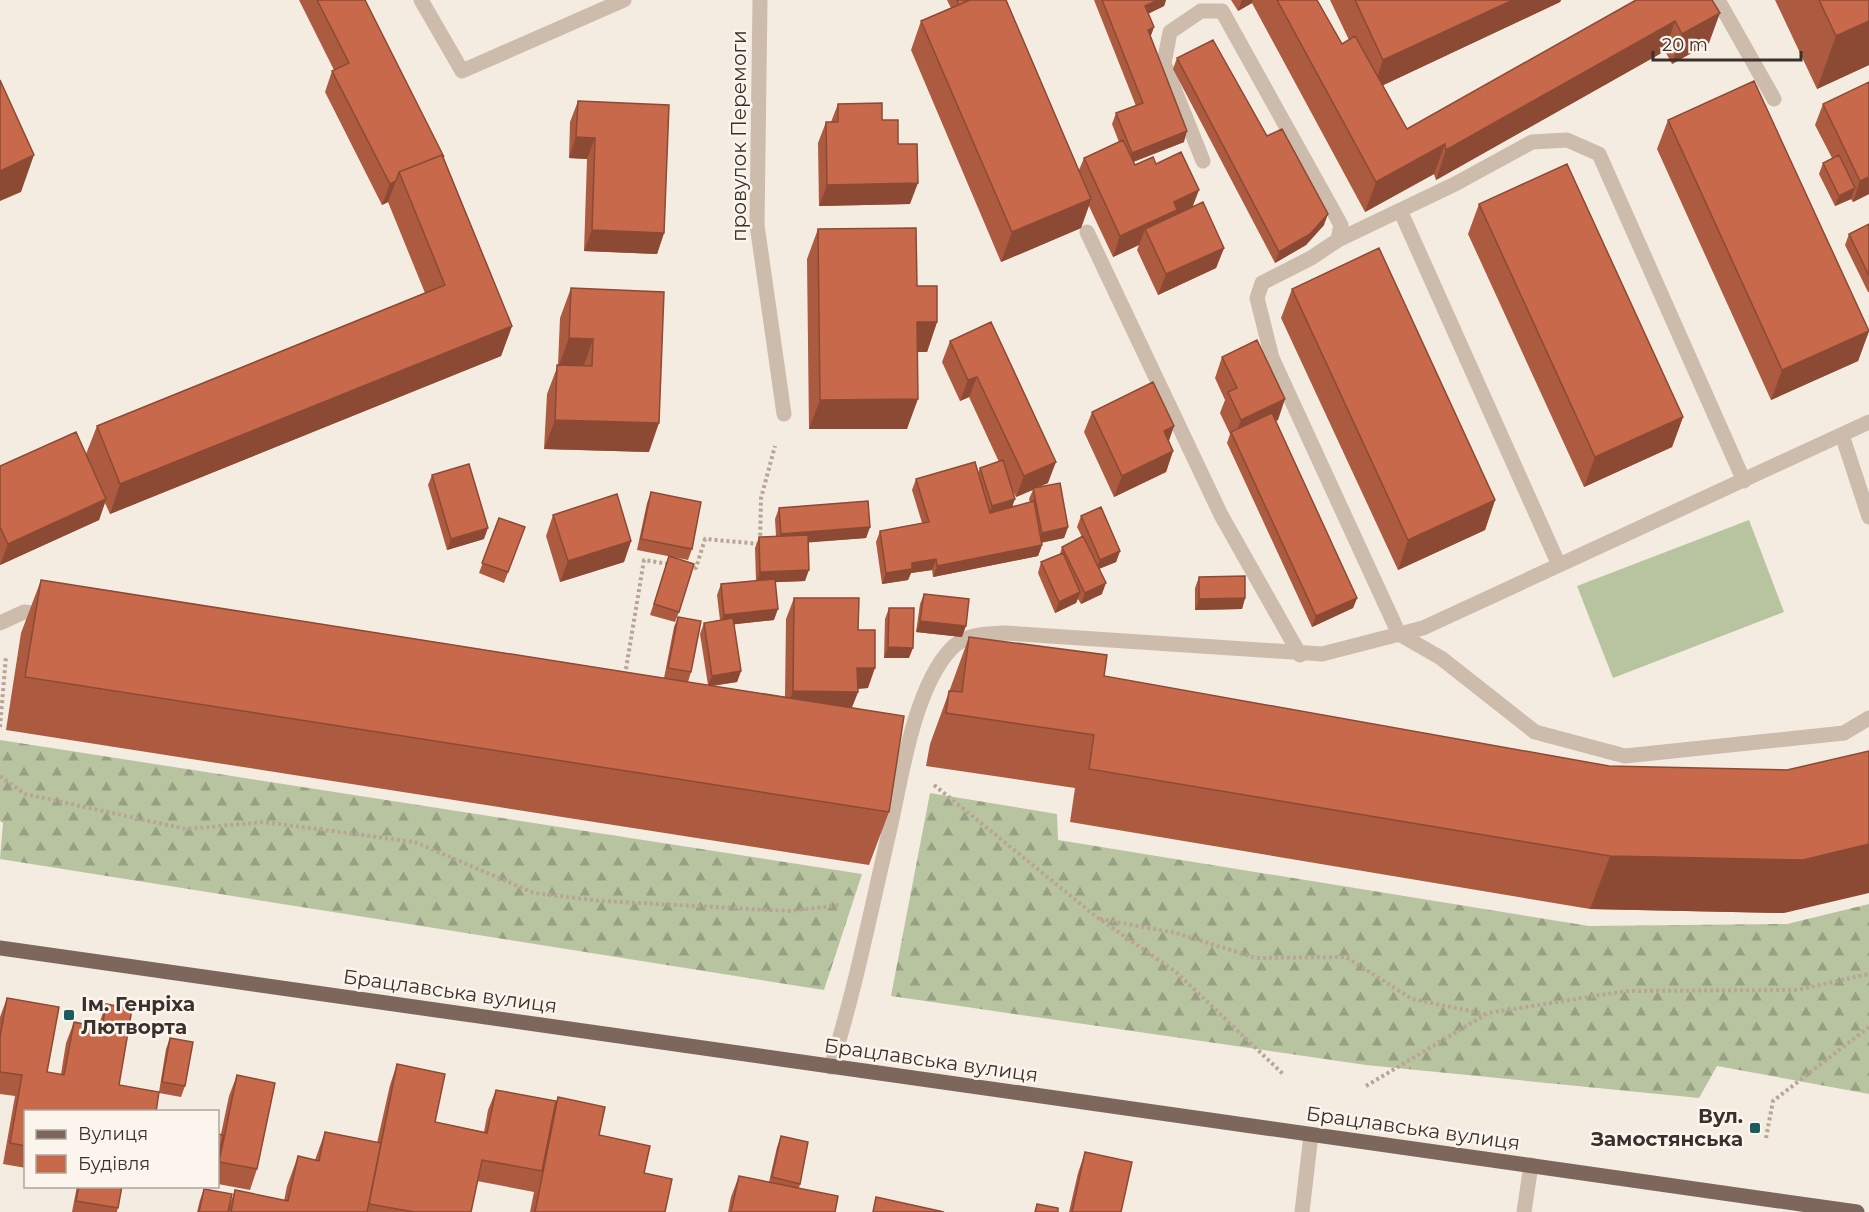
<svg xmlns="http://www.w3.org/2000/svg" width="1869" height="1212" font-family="Montserrat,sans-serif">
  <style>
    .forest { fill: url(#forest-firs) }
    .pitch { fill: #b8c4a0 }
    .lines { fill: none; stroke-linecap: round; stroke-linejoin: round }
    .path { stroke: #b9a596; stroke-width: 4; stroke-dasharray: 3 3; stroke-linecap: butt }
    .lane { stroke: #cdbbac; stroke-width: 15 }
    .street { stroke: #cdbbac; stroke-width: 15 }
    .primary { stroke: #7d675c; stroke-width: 15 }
    .wall { fill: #ac5a40; fill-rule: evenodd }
    .shaded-wall { fill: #8c4a34 }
    .building { fill: #c8694b; stroke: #8c4a34; stroke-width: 1.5 }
    .poi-dot { fill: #1f5a5e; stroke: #fbf5ee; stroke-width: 2 }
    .labels { text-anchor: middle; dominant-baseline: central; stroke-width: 5; stroke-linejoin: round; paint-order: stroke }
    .street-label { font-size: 20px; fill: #3b302b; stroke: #fbf5ee }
    .poi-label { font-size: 20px; font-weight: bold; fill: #3b302b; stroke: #fbf5ee; text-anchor: start }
  </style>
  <defs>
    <pattern id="forest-firs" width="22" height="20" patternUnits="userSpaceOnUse" patternTransform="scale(1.5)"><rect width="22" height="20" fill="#b8c4a0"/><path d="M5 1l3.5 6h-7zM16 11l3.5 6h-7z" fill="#97a083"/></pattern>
  </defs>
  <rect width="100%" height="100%" fill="#f4ebe1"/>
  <path class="forest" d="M0,740L862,874L824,990L0,859L3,823L0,821Z
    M930,793L1057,814L1058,840L1589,926L1787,924L1869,904V1094L1717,1066L1699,1098L1366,1065L891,996Z"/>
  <path class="pitch" d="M1749,520L1784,612L1613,678L1577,586Z"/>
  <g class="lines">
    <path class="path" d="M688,567L696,568L705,539L760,544L761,498L775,446
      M625,675L644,560L669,564
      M0,727L6,656
      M0,776L25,794L186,829L264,822L415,842L534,893L601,901L790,911L840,905
      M934,785L1098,918L1176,972L1283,1074
      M1100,919L1176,933L1256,958L1346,957L1412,999L1485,1014
      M1366,1086L1488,1013L1626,991L1797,990L1869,974
      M1766,1138L1773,1101L1869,1027"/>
    <path class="lane" d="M421,0L462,71L624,0
      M1718,0L1774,99
      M1203,161L1164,63L1170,32L1201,11H1222L1341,225L1338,240L1311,258L1262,283L1257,298L1272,358L1399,634L1441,658L1535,732L1625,756L1844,733L1869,718
      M1400,210L1559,565
      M1087,232L1221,515L1300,655
      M1338,240L1455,184L1532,142L1567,140L1599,154L1744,481
      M1842,435L1869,517
      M0,623L24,612L49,615
      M831,1067C856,987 872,905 891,824C902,773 915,687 951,649C966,633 987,634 1006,633L1322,654L1423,628L1869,422
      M1302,1212L1311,1135
      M1524,1212L1531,1165"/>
    <path class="street" d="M760,0L757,225L784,414"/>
    <path class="primary" d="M0,948L1857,1212"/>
  </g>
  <path class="wall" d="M299,0H365L444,158L512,326L501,356L110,514L105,503L99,520L0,565V466L86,454L97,426L425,293L388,202L382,205L325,92L332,71L334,70Z
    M947,0H1006L1079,170L1084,158L1119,142L1112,124L1116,113L1136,106L1094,0H1166L1164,6L1148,14L1154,27L1150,37L1184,142L1133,162L1135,165L1156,164L1193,206L1224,248L1216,268L1158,295L1137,250L1139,245L1113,257L1089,206L1081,228L1001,262L911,50L921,21L951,8Z
    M1231,0H1317L1342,44L1349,40L1330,0H1561L1560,2L1383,85L1407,129L1712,0L1709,43L1672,64L1665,51L1436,180L1434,174L1365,212L1252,3L1238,11Z
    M1775,0H1869V65L1817,89Z
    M1177,58L1267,136L1324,225L1306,245L1275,263L1173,69Z
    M578,101L664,233L657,254L584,251L587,159L569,158L570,122Z
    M838,104L882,120L898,144L910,204L819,206L818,143L826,122H831Z
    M1823,104L1869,194L1853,202L1851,199L1835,206L1819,174L1823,163L1832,158L1815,125Z
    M1668,120L1869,331L1858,361L1771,400L1657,149Z
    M1479,204L1683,417L1672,447L1584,487L1468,234Z
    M1869,224V292H1868L1845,245L1849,234Z
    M818,229L917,286L937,322L927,352H917L907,429H809L807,259Z
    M571,288L649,452L544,449L547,394L558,365L560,318Z
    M1292,289L1495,500L1485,530L1398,570L1281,318Z
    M991,322L1048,483L1037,487L1068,527L1064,538L1041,543L1042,545L1038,556L933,577L932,570L911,573L908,580L882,584L876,542L880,531L922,523L912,490L916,479L978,473L980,468L999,462L969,397L960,401L942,362L950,341ZM1012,489L1016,497L1033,490L1029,499L1030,502L1013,507Z
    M1222,357L1278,420L1275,421L1357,598L1353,608L1312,627L1227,443L1230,434L1220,413L1225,400L1215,378Z
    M1092,412L1174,426L1169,441L1173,451L1166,472L1114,497L1084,432Z
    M432,475L484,539L447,550L428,485Z
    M651,492L692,549L688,560L637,550L647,503Z
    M779,508L870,527L866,538L808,542L805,581L775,582L774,620L734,624L741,671L737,682L713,686L785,697L786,619L794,598L858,630L868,688L858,689V692L852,707L889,812L869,865L6,730L21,633L41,580L664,678L674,627L678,617L691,672L688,682L708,685L700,634L704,623L720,620L717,595L721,584L756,581L755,548L759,537L776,536L775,519Z
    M553,515L631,541L624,562L560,582L546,536Z
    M1081,516L1120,551L1116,562L1099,569L1102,594L1081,604L1078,599L1076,603L1055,613L1038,573L1041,562L1060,554L1062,547L1082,537L1077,527Z
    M499,518L525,527L504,583L479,573Z
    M669,556L679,612L675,622L650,615Z
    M1199,577L1245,598L1242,609L1195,610V588Z
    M924,594L962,637L916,632L920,604Z
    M889,608L909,658H884L885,619Z
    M969,637L1104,676L1784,913L1590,909L1070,822L1075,788L926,766L930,744Z
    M7,998L47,1072L61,1074L66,1043L74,1022L98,1027L106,1004L119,1085L159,1092L166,1049L170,1038L185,1086L181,1097L159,1093L26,1112V1168L3,1164L15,1096L0,1094V1017Z
    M397,1064L435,1122L484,1132L488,1110L496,1090L556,1103L558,1097L599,1135L644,1173L665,1212H530L534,1192L477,1181L471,1212H197L200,1200L204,1189L229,1207L235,1190L284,1201L287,1186L298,1156L315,1160L325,1132L377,1143L390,1085Z
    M237,1075L257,1169L250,1190L218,1184V1134H221L229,1096Z
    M781,1136L800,1184L799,1188L835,1212H728L731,1197L739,1176L769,1182L777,1147Z
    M1085,1152L1121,1212H1069L1078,1173Z
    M77,1186H122L117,1212H72Z"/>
  <path class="shaded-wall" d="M1158,0H1166L1164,6L1141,17L1145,6Z
    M1242,0H1253L1252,3L1238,11Z
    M1513,0H1561L1560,2L1373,90L1383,60Z
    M1720,13L1709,43L1672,64L1682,34Z
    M1675,21L1665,51L1436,180L1446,150Z
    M1869,21V65L1817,89L1836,36Z
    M1154,27L1150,38L1148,30Z
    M1187,131L1184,142L1128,164L1132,153Z
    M576,137L595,138L587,159L569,158Z
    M1445,144L1434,174L1365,212L1376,182Z
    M34,155L21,192L0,201V171Z
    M1869,177V194L1853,202L1860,181Z
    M396,181L388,202L382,205L390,184Z
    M918,183L910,204L819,206L827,185Z
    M1855,188L1851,199L1835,206L1839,196Z
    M1199,190L1191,211L1145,229L1139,245L1113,257L1120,236L1174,202Z
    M1091,199L1081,228L1001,262L1012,232Z
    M1328,214L1324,225L1306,245L1275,263L1279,252Z
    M592,230L664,233L657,254L584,251Z
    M1224,248L1216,268L1158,295L1166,274Z
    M917,322H937L927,352H906Z
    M512,326L501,356L110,514L120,484Z
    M1869,331L1858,361L1771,400L1782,370Z
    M569,338L593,339L583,368H558Z
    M977,377L969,397L960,401L968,380Z
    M918,399L907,429H809L820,400Z
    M1285,399L1278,420L1233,441L1241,420Z
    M1683,417L1672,447L1584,487L1595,457Z
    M555,420L659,423L649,452L544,449Z
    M1174,426L1166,447L1164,431Z
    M1173,451L1166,472L1114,497L1122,476Z
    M1056,462L1048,483L1016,497L1024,476Z
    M106,499L99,520L0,565L8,544Z
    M1015,499L1011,510L988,517L992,506Z
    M1495,500L1485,530L1398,570L1408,540Z
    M870,527L866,538L777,545L781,534Z
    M1068,527L1064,538L1038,543L1042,533Z
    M488,528L484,539L447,550L451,539Z
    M631,541L624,562L560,582L568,561Z
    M1042,545L1038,556L933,577L937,566Z
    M1120,551L1116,562L1096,570L1100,560Z
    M936,559L932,570L911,573L908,580L882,584L886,573L912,563Z
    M809,570L805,581L756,583L760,572Z
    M1106,583L1102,594L1081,604L1085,593Z
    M1080,592L1076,603L1055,613L1059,602Z
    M1245,598L1242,609L1195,610L1199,599Z
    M1357,598L1353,608L1312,627L1316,616Z
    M778,609L774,620L720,626L724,615Z
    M920,621L966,626L962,637L916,632Z
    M888,647L913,648L909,658H884Z
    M857,668H875L868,688L850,689Z
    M741,671L737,682L708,686L712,676Z
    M793,691L858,692L850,712H785Z
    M1869,844V893L1784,913L1590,909L1610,856Z"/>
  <path class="building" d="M317,0H365L444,157L442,155L399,172L396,181L390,184L332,71L349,63Z
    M957,0H968L959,5Z
    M970,0H1006L1091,199L1012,232L921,21Z
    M1102,0H1158L1145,6L1154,27L1148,30L1187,131L1132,153L1116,113L1143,103Z
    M1277,0H1317L1342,44L1355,36L1407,129L1636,0H1712L1720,13L1682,34L1675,21L1446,150L1445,144L1376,182Z
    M1355,0H1513L1383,60Z
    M1819,0H1869V21L1836,36Z
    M1213,40L1267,136L1282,129L1328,214L1310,234L1279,252L1177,58Z
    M0,80L34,155L0,171Z
    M1754,81L1869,331L1782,370L1668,120Z
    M1869,82V177L1860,181L1823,104Z
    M578,101L669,105L664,233L592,230L595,138L576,137Z
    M882,103V120H898V144H917L918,183L827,185L826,122H838V104Z
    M1123,140L1135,165L1153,157L1156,164L1181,152L1199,190L1174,202L1177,210L1120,236L1084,158Z
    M442,155L512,326L120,484L97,426L445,285L399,172Z
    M1839,155L1855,188L1839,196L1823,163Z
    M1567,164L1683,417L1595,457L1479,204Z
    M1203,202L1224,248L1166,274L1145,229Z
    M1869,224V276L1849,234Z
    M916,228L917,286H937V322H917L918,399L820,400L818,229Z
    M1379,248L1495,500L1408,540L1292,289Z
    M571,288L664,292L659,423L555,420L557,365L592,366L593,339L569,338Z
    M991,322L1056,462L1024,476L977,377L968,380L950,341Z
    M1257,340L1285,399L1241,420L1228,392L1237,388L1222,357Z
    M1153,382L1174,426L1164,431L1173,451L1122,476L1092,412Z
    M1272,413L1357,598L1316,616L1231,432Z
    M76,432L106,499L8,544L0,527V466Z
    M1003,460L1015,499L992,506L980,468Z
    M975,462L990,513L1034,501L1042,545L937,566L936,559L912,563V569L886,573L880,531L929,522L916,479Z
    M469,464L488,528L451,539L432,475Z
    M1060,483L1068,527L1042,533L1033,488Z
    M651,492L701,502L692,549L641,539Z
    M617,494L631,541L568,561L553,515Z
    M868,501L870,527L781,534L779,508Z
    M1101,507L1120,551L1100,560L1081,516Z
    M499,518L525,527L508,572L482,563Z
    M808,535L809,570L760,572L759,537Z
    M1083,536L1106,583L1085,593L1062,547Z
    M1063,553L1080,592L1059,602L1041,562Z
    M669,556L694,564L679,612L654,604Z
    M1245,576V598L1199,599V577Z
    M775,579L778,609L724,615L721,584Z
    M41,580L904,716L889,812L25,677Z
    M924,594L969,599L966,626L920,621Z
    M794,598H859L858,630H875V668H857L858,692L793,691Z
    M889,608H914L913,648L888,647Z
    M678,617L701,621L691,672L668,668Z
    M733,618L741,671L712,676L704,623Z
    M969,637L1107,655L1104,676L1609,766L1787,770L1869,751V844L1803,860L1610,856L1089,769L1094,735L946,713L949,691L962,692Z
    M7,998L59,1007L47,1072L64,1075L74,1022L102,1028L106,1004L132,1009L119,1085L159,1092L156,1112H26V1146L10,1143L22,1075L0,1072V1037Z
    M170,1038L193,1042L185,1086L162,1082Z
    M397,1064L445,1074L435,1122L487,1133L496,1090L556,1101L542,1171L482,1160L471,1212H414L369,1204Z
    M237,1075L275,1083L257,1169L219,1162Z
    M558,1097L605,1107L599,1135L650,1146L644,1173L672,1179L665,1212H535Z
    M325,1132L381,1143L367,1212H231L235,1190L288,1201L298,1156L319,1161Z
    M218,1134L223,1135L218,1161Z
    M781,1136L808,1142L800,1184L772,1177Z
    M1085,1152L1132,1162L1121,1212H1072Z
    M739,1176L838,1196L835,1212H731Z
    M79,1186H122L118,1208L76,1201Z
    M204,1189L232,1194L228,1212H199Z
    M876,1197L944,1212H873Z
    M1037,1204L1058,1208V1212H1035Z"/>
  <g class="poi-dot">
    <rect x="63" y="1009" width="12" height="12" rx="3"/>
    <rect x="1749" y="1122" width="12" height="12" rx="3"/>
  </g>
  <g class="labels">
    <g class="street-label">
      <text transform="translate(739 136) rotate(-90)">провулок Перемоги</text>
      <text transform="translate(450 991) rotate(8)">Брацлавська вулиця</text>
      <text transform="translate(931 1060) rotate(8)">Брацлавська вулиця</text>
      <text transform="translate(1413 1128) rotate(8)">Брацлавська вулиця</text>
    </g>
    <g class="poi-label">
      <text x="81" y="1004">Ім. Генріха<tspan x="81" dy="23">Лютворта</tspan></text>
      <text x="1743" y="1116" text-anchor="end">Вул.<tspan x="1743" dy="23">Замостянська</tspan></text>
    </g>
  </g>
  <rect x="24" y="1110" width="195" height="78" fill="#fbf5ee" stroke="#aea6a0" stroke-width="1.5"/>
  <rect x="36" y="1130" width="30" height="9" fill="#7d675c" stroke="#aea6a0" stroke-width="1.5"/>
  <text x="78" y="1140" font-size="18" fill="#3b302b">Вулиця</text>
  <rect x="36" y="1155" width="30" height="18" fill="#c8694b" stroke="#aea6a0" stroke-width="1.5"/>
  <text x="78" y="1170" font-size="18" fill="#3b302b">Будівля</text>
  <path d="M1653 51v9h148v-9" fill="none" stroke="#3b302b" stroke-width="3"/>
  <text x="1662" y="51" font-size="18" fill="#3b302b" stroke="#fbf5ee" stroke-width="4.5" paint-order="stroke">20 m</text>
</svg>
